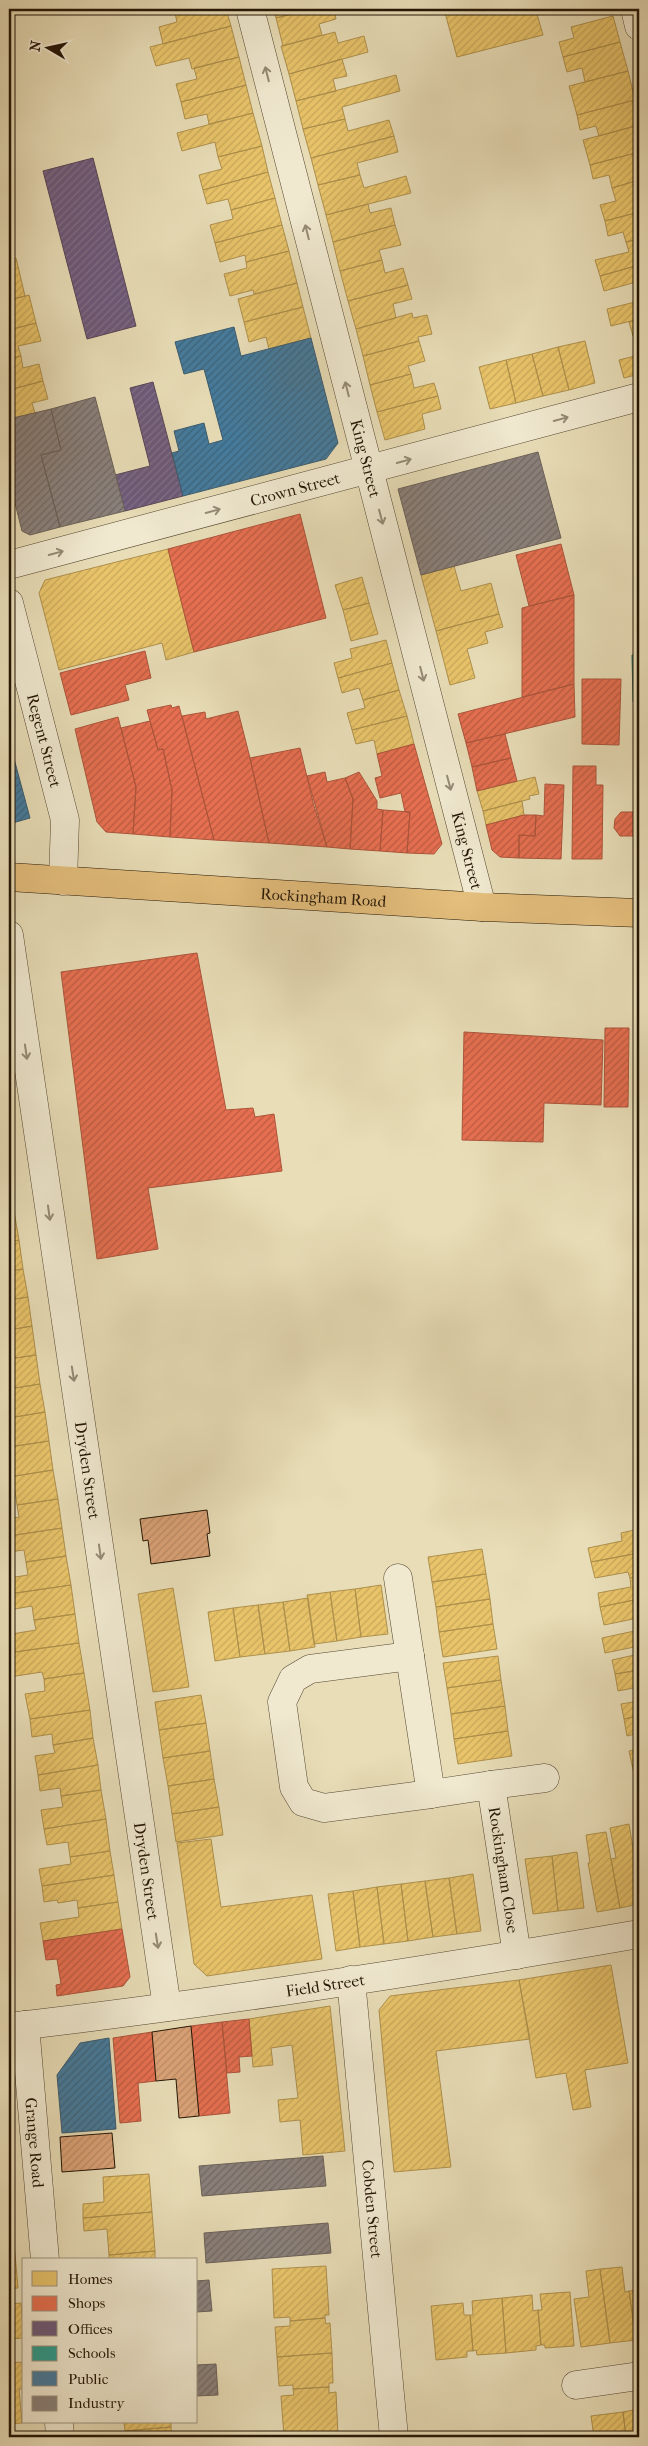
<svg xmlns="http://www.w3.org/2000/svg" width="648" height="2446" font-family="'IM FELL French Canon',serif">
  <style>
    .homes { fill: url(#homes-hatch); stroke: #ae904c }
    .shops { fill: url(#shops-hatch); stroke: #ac543a }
    .offices { fill: url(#offices-hatch); stroke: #574557 }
    .schools { fill: url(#schools-hatch); stroke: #287466 }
    .public { fill: url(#public-hatch); stroke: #3b5c6f }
    .industry { fill: url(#industry-hatch); stroke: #6b6158 }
    .building { fill: url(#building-hatch); stroke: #231505 }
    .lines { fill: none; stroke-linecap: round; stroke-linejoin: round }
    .minor-casing { stroke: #544732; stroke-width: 29 }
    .major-casing { stroke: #231505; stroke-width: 29 }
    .minor { stroke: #f0e9d0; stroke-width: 28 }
    .major { stroke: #e4be7c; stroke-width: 28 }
    .oneway { stroke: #948a75 }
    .labels { text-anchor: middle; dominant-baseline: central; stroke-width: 5; stroke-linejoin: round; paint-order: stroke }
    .street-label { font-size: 16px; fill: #231505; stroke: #f0e9d0 }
  </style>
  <defs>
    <pattern id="homes-hatch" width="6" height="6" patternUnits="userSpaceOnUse" patternTransform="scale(1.25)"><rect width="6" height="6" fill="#e9c46a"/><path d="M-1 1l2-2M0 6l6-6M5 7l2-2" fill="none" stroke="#c8a85a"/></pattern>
    <pattern id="shops-hatch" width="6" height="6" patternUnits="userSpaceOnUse" patternTransform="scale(1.25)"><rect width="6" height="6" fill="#e76f51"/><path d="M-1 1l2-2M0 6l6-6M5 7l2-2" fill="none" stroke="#bb5a41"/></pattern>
    <pattern id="offices-hatch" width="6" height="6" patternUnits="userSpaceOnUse" patternTransform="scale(1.25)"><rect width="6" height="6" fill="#6d597a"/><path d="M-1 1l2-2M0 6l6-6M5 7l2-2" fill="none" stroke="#817188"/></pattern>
    <pattern id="schools-hatch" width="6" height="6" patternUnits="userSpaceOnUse" patternTransform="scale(1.25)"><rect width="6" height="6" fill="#2a9d8f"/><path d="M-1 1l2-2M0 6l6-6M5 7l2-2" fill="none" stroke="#247f73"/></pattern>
    <pattern id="public-hatch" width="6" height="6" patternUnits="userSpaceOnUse" patternTransform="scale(1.25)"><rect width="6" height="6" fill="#457b9d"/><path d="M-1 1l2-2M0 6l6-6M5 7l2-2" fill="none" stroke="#39647e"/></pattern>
    <pattern id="industry-hatch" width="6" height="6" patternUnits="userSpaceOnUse" patternTransform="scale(1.25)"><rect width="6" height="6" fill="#8a817c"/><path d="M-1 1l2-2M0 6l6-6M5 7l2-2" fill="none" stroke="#706864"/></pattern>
    <pattern id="building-hatch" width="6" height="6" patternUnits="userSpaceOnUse" patternTransform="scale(1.25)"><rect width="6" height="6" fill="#dca378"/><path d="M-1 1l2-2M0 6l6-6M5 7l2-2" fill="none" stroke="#bc8b66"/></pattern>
  </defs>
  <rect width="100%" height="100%" fill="#e8ddb7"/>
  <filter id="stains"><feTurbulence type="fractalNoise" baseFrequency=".004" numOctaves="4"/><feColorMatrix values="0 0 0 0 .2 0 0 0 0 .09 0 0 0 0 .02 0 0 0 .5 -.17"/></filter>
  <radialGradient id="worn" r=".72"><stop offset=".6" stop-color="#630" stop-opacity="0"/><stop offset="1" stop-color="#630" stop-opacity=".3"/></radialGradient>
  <path class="homes" d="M191,9H226L231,26L163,44L159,27L177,22L175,13Z
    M274,9H311L276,18Z
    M311,9H334L336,19L319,24L322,35L283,46L276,18Z
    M444,9H558L537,14L543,35L457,57Z
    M613,16L620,42L563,57L559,42L574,38L571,27Z
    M231,26L239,57L192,69L189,58L156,66L150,47Z
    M335,32L338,43L364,36L368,52L289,74L281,46Z
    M620,42L628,71L585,82L582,68L567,72L563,57Z
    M239,57L246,85L181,102L176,84L197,79L194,68Z
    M342,59L347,76L333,79L336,91L296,101L289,74Z
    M628,71L635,100L577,115L569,86Z
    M396,75L400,91L342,107L345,119L303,129L296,101Z
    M246,85L253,113L209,124L207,114L185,119L181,102Z
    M635,100L639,114V125L599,136L596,126L580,130L577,115Z
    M253,113L262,146L218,157L215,142L182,151L177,133Z
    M345,119L348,131L389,120L394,136L311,158L303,129Z
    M639,125V152L590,165L583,140Z
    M394,136L398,152L357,163L360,175L318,185L311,158Z
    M262,146L268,172L203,190L199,175L222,169L218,157Z
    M639,152V180L612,188L609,175L593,179L590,165Z
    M268,172L275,198L231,210L228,199L207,204L203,190Z
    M360,175L364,188L406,176L411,193L326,215L318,185Z
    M639,180V212L605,221L600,205L616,201L612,188Z
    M275,198L282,225L215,243L210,225L233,219L231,210Z
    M368,204L370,213L391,208L395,225L333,242L326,215Z
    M639,212V239L626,242L623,232L608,236L605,221Z
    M282,225L289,251L246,262L245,255L220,262L215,243Z
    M395,225L401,245L379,250L382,260L340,271L333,242Z
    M639,239V265L600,276L595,260L629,252L626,242Z
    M289,251L297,283L254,294L253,290L230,296L224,274L247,268L246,262Z
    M16,258L25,296L9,300V259Z
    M382,260L385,273L403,268L408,285L348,301L340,271Z
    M639,265V293L636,282L604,291L600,276Z
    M297,283L303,307L244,322L238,299Z
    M408,285L412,299L393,304L396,318L356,329L348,301Z
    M29,295L36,323L9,330V300Z
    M639,301V319L611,326L607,309Z
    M303,307L311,338L269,349L266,337L249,342L244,322Z
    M412,313L413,318L427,315L432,334L418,337L419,341L363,356L356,329Z
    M639,319V334L633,336L629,322Z
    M36,323L41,341L18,346L21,356L9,359V330Z
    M419,341L425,361L408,366L411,374L370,385L363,356Z
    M585,341L595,383L569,390L558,347Z
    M558,347L569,390L543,396L532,354Z
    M532,354L543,396L516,403L506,360Z
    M639,355V374L624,378L619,360Z
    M21,356L23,368L39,364L43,381L9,390V359Z
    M506,360L516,403L490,409L479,367Z
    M411,374L414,388L434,383L438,396L377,412L370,385Z
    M43,381L48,399L32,403L35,413L9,419V390Z
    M438,396L441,409L422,414L425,429L385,440L377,412Z
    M168,549L194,652L166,660L162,643L59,670L39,593L45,580Z
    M454,566L461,591L491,583L499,614L436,631L421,575Z
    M362,577L369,603L343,610L335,585Z
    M369,603L378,634L351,641L343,610Z
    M499,614L503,627L485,632L488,643L467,649L475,678L450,685L436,631Z
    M386,640L392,663L338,678L334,663L352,658L350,649Z
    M392,663L399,690L363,700L359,688L342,693L338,678Z
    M399,690L407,716L352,730L347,713L365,708L363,700Z
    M407,716L414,744L377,754L374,740L356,744L352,730Z
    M535,777L539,794L529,796L530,799L483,811L477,791Z
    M522,801L524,815L486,825L483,811Z
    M9,1183L14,1211L9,1212Z
    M14,1211L19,1240L9,1242V1212Z
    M19,1240L23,1269L9,1271V1242Z
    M23,1269L28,1297L9,1300V1271Z
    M28,1297L32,1326L9,1330V1300Z
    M32,1326L36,1355L9,1359V1330Z
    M36,1355L40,1384L9,1389V1359Z
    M40,1384L45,1412L9,1418V1389Z
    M45,1412L49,1441L9,1447V1418Z
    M49,1441L53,1470L9,1477V1447Z
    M53,1470L58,1499L17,1505L15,1491L9,1492V1477Z
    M58,1499L62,1528L9,1536V1519L19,1517L17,1505Z
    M62,1528L66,1556L26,1562L24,1550L9,1552V1536Z
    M639,1529V1553L591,1562L588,1548L622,1541L621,1533Z
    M482,1549L486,1574L432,1582L428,1557Z
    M639,1553V1576L630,1578L628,1572L595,1578L591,1562Z
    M66,1556L71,1585L9,1594V1578L28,1575L26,1562Z
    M486,1574L490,1599L436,1607L432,1582Z
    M639,1576V1599L600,1607L598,1593L631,1587L630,1578Z
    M71,1585L75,1614L34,1620L32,1606L9,1610V1594Z
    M381,1585L388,1634L361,1637L355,1589Z
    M173,1588L189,1687L153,1692L138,1594Z
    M355,1589L361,1637L337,1641L330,1592Z
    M330,1592L337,1641L314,1644L307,1595Z
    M308,1598L315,1647L290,1651L283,1602Z
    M490,1599L493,1624L439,1632L436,1607Z
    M639,1599V1623L638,1618L604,1625L600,1607Z
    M283,1602L290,1651L265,1654L258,1605Z
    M258,1605L265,1654L240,1657L233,1608Z
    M233,1608L240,1657L215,1661L208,1612Z
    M75,1614L79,1643L14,1652L12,1634L36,1630L34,1620Z
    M493,1624L497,1649L443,1657L439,1632Z
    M639,1630V1646L605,1653L602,1638Z
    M79,1643L84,1673L44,1679L42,1672L9,1677V1653Z
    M639,1654V1670L615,1674L612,1660Z
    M498,1656L501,1680L447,1688L443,1663Z
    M639,1670V1687L618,1691L615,1674Z
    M84,1673L90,1710L30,1719L25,1694L45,1691L44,1679Z
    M501,1680L505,1706L451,1714L447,1688Z
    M201,1695L206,1723L159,1730L155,1702Z
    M639,1701V1716L624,1719L621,1704Z
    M505,1706L508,1731L454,1739L451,1714Z
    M90,1710L93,1738L53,1745L52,1734L32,1737L30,1719Z
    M639,1716V1733L627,1736L624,1719Z
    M206,1723L210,1751L163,1758L159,1730Z
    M508,1731L512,1756L458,1764L454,1739Z
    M93,1738L98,1765L38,1775L35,1756L55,1753L53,1745Z
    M639,1749V1763L632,1765L629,1751Z
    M210,1751L214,1779L168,1786L163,1758Z
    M639,1763V1778L635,1779L632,1765Z
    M98,1765L101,1790L61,1796L60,1788L40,1791L38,1775Z
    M214,1779L219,1807L172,1814L168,1786Z
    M101,1790L106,1819L44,1829L41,1810L63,1807L61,1796Z
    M219,1807L223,1835L176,1842L172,1814Z
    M106,1819L110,1851L70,1857L68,1842L47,1845L44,1829Z
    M629,1824L639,1885V1904L620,1908L611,1859L616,1858L610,1828Z
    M606,1832L620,1908L597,1912L588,1863H590L586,1835Z
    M211,1839L221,1907L312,1895L322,1959L207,1976L194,1964L177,1843Z
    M110,1851L114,1875L42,1886L39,1869L71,1864L70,1857Z
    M577,1852L584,1908L558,1911L552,1856Z
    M639,1854V1885L634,1855Z
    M552,1856L558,1911L533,1914L525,1859Z
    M473,1874L481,1931L457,1934L449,1878Z
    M114,1875L118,1902L78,1908L77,1900L58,1903L57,1900L44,1902L42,1886Z
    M449,1878L457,1934L433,1937L425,1881Z
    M425,1881L433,1937L408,1941L401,1884Z
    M401,1884L408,1941L384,1944L377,1887Z
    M377,1887L384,1944L360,1947L353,1891Z
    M353,1891L360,1947L336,1951L328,1894Z
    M118,1902L122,1929L43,1941L40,1923L79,1917L78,1908Z
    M611,1965L628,2063L585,2070L591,2107L573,2110L566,2073L536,2078L519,1980Z
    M519,1980L530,2039L436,2051L451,2167L394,2172L379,2010L390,1996Z
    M330,2006L345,2151L303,2155L300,2120L280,2122L278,2100L298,2098L292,2045L271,2048L273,2065L253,2067L249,2019Z
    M149,2174L152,2212L83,2218V2204L104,2202L103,2177Z
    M11,2177L13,2205H9V2178Z
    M152,2212L155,2251L109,2255L107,2229L84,2231L83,2218Z
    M9,2220H12L15,2254L9,2255Z
    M155,2251V2260H109V2255Z
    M15,2254L18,2288L9,2289V2255Z
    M636,2264H639V2339L636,2340L629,2291L639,2290Z
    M326,2266L329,2315H325V2318L290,2321V2317L274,2318L272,2269Z
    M622,2267L625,2292L629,2291L636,2340L610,2343L600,2269Z
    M600,2269L610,2343L581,2347L574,2299L589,2297L586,2271Z
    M570,2292L574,2346L545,2348V2345H541L538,2310H542L540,2294Z
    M532,2295L533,2311L538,2310L541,2345L536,2346V2350L506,2353L502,2298Z
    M502,2298L506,2353L477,2355L476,2350L473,2351L470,2315H473L472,2301Z
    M21,2303L24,2338L9,2339V2304Z
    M463,2303L464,2315H470L473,2351H467V2357L436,2360L431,2306Z
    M325,2318L326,2324L330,2323L332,2353L277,2357L275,2327L290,2326V2321Z
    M332,2353L333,2383H329V2387L293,2389V2385L279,2386L277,2357Z
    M23,2362L24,2389H19L22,2423L9,2424V2363Z
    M329,2387V2393L336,2392L338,2436L284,2437L281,2396L294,2395L293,2389Z
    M639,2409V2437H626L623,2412Z
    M623,2412L626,2437H594L591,2416Z
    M124,2422H171V2427L125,2431Z
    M171,2427L172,2437H125V2431Z"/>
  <path class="shops" d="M300,514L326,618L194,652L168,549Z
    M561,544L574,595L529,606L516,555Z
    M574,595V684L522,697V608Z
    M145,651L151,678L125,685L129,700L71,715L60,673Z
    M582,679H621L619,745L582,744Z
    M574,684L575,717L466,743L458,714Z
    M171,705L172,708L179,706L214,840L170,837L172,790L163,749L158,750L147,710Z
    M238,711L250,758L269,843L214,840L182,716L205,712L206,719Z
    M118,717L136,787L133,834L106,832L97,822L75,729Z
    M150,721L158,750L163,749L172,790L170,837L133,834L136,787L121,728Z
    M505,734L511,758L472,767L466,743Z
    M414,744L442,844L434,854L407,853L410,812H405L401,793L380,798L375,778L382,776L377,754Z
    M300,748L314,806L327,847L269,843L250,758Z
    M511,758L517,781L477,791L472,767Z
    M573,766H596V785H603L602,859H572Z
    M325,772L327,782L345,778L353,799L350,849L327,847L307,776Z
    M359,772L377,801V809L383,810L380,851L350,849L353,799L345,778Z
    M545,784L564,785L561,859L519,858V835L535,836L536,815L544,816Z
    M634,800H639V858H634V836H620L614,828L615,819L621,812H634Z
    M383,810L410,812L407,853L380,851Z
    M524,815H536L535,836L519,835V858L500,857L492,850L486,825Z
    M197,953L226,1110L253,1108L255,1117L274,1114L282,1171L148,1188L158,1249L97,1259L61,972Z
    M605,1028H629L628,1107H604Z
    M464,1032L603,1040L601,1105L544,1103L543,1142L462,1140Z
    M635,1033H639V1104H635Z
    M122,1929L130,1977L123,1986L57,1996L56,1985L61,1984L57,1959L46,1960L43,1941Z
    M249,2019L252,2056L239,2057L240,2072L227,2073L222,2022Z
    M222,2022L230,2113L199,2116L191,2026Z
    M152,2032L156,2081L138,2083L141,2121L120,2123L113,2038Z"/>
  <path class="offices" d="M93,158L136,326L87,339L43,171Z
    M153,382L183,496L125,511L115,475L150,466L130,388Z"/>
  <path class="schools" d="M632,655H639V702H633Z"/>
  <path class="public" d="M234,327L241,356L311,338L338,443L326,459L183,496L172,453L179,451L174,431L204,423L209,444L223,440L204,369L184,374L175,342Z
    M9,740L30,818L9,824Z
    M109,2038L116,2129L62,2133L57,2075L80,2043Z"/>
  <path class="industry" d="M95,397L125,511L60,527L41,455L61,450L51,409Z
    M51,409L61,450L41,455L60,527L30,535L22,531L9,479V419Z
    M538,452L561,538L421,575L398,489Z
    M323,2156L326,2186L202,2196L199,2166Z
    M328,2223L331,2253L206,2263L204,2233Z
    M209,2280L212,2311L196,2312V2281Z
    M216,2364L218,2395L196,2396V2365Z"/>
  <path class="building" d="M207,1510L210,1533L207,1534L210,1556L151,1564L148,1540L143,1541L140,1519Z
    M191,2026L199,2116L179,2118L176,2079L156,2081L152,2032Z
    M112,2133L115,2168L62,2172L60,2137Z"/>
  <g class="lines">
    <g class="minor-casing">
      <g id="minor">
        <path id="s1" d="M250,9L482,907"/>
        <path d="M635,9L639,26"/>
        <path id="s2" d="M9,565L639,397"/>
        <path id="s3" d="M9,603L65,820L63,881"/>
        <path id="s4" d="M9,935L167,2007"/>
        <path id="s5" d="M398,1578L431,1794L491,1785L517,1955"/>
        <path d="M410,1656L310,1669L293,1679L282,1702L294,1787L303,1802L324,1808L431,1794"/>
        <path d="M491,1785L545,1778"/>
        <path id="s6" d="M351,1980L394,2437"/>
        <path id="s7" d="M25,2025L45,2260"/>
        <path id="s8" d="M9,2027C220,2003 430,1970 639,1934"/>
        <path d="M576,2385L639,2376"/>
        <path d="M59,2422L60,2437"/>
      </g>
    </g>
    <g class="major-casing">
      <g id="major">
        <path id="s9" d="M9,877L482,907L639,913"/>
      </g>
    </g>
    <use href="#minor" class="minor"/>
    <use href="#major" class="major"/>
  </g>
  <defs><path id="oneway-shaft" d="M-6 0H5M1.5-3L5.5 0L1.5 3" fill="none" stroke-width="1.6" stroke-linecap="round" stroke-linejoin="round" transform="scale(1.25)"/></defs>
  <g class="oneway">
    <use href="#oneway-shaft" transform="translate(267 74) rotate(-104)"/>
    <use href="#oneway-shaft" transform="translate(307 232) rotate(-104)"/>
    <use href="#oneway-shaft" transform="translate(347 389) rotate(-104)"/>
    <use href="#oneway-shaft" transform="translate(561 419) rotate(-15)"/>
    <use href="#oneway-shaft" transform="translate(404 461) rotate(-15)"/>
    <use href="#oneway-shaft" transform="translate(213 511) rotate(-15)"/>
    <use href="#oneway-shaft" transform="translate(381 517) rotate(75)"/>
    <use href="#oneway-shaft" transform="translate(56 553) rotate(-15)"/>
    <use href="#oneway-shaft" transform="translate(422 674) rotate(76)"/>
    <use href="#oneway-shaft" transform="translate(449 783) rotate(75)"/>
    <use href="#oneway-shaft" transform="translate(26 1052) rotate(82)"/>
    <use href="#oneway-shaft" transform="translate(49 1213) rotate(82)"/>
    <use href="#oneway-shaft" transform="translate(73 1374) rotate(81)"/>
    <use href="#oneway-shaft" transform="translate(100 1552) rotate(82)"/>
    <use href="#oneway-shaft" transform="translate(157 1941) rotate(81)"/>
  </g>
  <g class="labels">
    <g class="street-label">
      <text stroke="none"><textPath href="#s1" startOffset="464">King Street</textPath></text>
      <text stroke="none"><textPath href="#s2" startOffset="296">Crown Street</textPath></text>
      <text stroke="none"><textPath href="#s3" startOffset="142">Regent Street</textPath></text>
      <text stroke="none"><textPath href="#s1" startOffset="869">King Street</textPath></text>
      <text stroke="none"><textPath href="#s9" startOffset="315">Rockingham Road</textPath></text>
      <text stroke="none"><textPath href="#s4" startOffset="541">Dryden Street</textPath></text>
      <text stroke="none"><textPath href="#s5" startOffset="365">Rockingham Close</textPath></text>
      <text stroke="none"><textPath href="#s4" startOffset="946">Dryden Street</textPath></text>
      <text stroke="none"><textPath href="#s8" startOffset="319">Field Street</textPath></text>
      <text stroke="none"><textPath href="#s7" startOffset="118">Grange Road</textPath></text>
      <text stroke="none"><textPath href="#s6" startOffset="230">Cobden Street</textPath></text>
    </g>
  </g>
  <rect width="648" height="2446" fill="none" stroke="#e8ddb7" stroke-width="30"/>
  <rect x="10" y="10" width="628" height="2426" fill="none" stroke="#231505" stroke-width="2.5"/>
  <rect x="15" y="15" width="618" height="2416" fill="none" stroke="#231505"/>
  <rect x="22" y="2258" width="175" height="165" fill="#f0e9d0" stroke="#9e947f"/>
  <rect x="32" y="2271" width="25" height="15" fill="#e9c46a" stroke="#9e947f"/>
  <text x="68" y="2284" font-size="15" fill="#231505">Homes</text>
  <rect x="32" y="2296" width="25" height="15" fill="#e76f51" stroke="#9e947f"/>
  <text x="68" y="2308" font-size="15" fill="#231505">Shops</text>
  <rect x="32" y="2321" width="25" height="15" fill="#6d597a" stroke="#9e947f"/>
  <text x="68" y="2334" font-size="15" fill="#231505">Offices</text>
  <rect x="32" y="2346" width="25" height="15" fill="#2a9d8f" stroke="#9e947f"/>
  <text x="68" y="2358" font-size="15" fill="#231505">Schools</text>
  <rect x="32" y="2371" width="25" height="15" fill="#457b9d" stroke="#9e947f"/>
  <text x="68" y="2384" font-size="15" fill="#231505">Public</text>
  <rect x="32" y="2396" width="25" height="15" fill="#8a817c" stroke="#9e947f"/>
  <text x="68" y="2408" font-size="15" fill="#231505">Industry</text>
  <g transform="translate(48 48) rotate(279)" stroke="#f0e9d0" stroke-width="4" paint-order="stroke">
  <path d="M0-4L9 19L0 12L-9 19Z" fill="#231505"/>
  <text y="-8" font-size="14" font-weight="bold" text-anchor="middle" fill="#231505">N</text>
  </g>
  <rect width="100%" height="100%" filter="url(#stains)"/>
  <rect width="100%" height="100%" fill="url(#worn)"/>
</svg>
